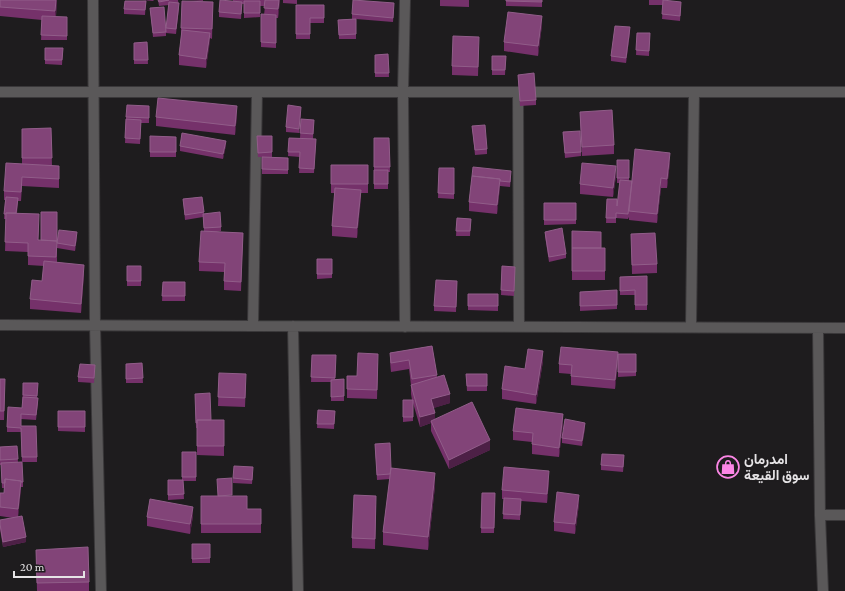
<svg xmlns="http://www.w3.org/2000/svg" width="845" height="591" font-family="'Crimson Pro',Vazirmatn,serif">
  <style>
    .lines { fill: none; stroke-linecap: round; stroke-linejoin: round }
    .street-casing { stroke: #3a383a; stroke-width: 12 }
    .street { stroke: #5a5859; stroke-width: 10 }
    .wall { fill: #75316a }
    .shaded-wall { fill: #4d2046 }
    .building { fill: #824478; stroke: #915d89 }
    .labels { text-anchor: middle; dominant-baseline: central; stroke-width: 3.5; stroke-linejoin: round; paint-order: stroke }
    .poi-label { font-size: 14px; font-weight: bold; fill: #e6e4e6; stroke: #1e1c1e; text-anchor: start }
  </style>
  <rect width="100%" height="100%" fill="#1e1c1e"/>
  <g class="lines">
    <g class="street-casing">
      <path id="street" d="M93,0L95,325L101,591
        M405,0L403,92L405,327
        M0,92H845
        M518,92L519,327
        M0,325L845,328
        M253,326L257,92
        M293,326L298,591
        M691,327L694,93
        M818,328L820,515L823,591
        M820,515H845"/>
    </g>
    <use href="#street" class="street"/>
  </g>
  <path class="wall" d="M0,0H57L56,17H67V40H41L42,20L0,16Z
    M142,0H154L153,1Z
    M158,0H178L179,8L176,34L166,33V36L153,37L150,8L166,28L169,5L159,6Z
    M186,0H203V1Z
    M233,0H280L278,18H276V48L261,47V14L264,15L265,6H260V17L244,18V4H242L241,19L219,17V12L233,1Z
    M283,0H297V4L283,3Z
    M440,0H469V7L440,6Z
    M506,0H542V7L506,6Z
    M649,0H667V1L681,7L680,21L662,19L663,5H649Z
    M146,1L145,15L124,14V9Z
    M213,2L212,39L210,38L206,68L179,65V55L181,37V28Z
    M296,5H324V23H310V39H296Z
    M394,8L393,22L356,19V39H339L338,20L355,19H352V14Z
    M542,25L538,56L504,51V42Z
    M630,32L626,63L611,61V56Z
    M637,33H650L649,56L636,55Z
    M147,42L148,64H134V43Z
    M479,46L478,76L452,75V66Z
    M45,48H63L62,65L45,64Z
    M388,54L389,77H375V55Z
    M492,56H506L505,75H492Z
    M518,75L536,100V105L520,106Z
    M149,106V123H141L140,144L125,143L126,117Z
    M301,111L299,133L286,132V127Z
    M580,112L614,145V154L582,156L580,121Z
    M237,115L235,135L156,126V117Z
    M301,119L314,120L313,139L300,138Z
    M472,126L487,149V154L475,155Z
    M51,128L52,166L59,175V188L22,186L21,201H18L17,213L39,224L38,240L57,250V262L84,274L81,313L30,309V299L42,281L44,266L28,265V252L5,251L6,219H4L5,200H4V191L22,164V129Z
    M563,132L581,152V156L565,158Z
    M150,136L176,137V157H150Z
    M257,136H272V157H258Z
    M289,138L316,139L314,173H299L300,157L288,156Z
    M374,138H389L390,172H388V189H374Z
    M226,145L223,159L180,151V146Z
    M262,157L288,158V174H262Z
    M617,160H629V181H632L670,162L667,188H661L657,223L629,220V217L628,219L616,218V223H606L607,199L617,206L620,183H617Z
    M331,165H368V193H361L357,238L332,236V226L335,193H331Z
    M439,168H454V199L438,198Z
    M472,176H511L510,187L500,186L497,214L469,211V202Z
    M616,176L613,197L580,194V184Z
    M202,197L204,214L221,227V231L216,232L243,233L241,291L224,290V272L199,271V262L204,231L203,217L185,220L183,199Z
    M544,203H576V224L544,225Z
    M457,218L471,219L470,236H456Z
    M545,232L566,254V258L549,262L545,236Z
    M631,234L657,264V273L632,274Z
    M77,237L75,251L57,248V243Z
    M572,248H605V280H572Z
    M317,259L332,274V278L317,279Z
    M127,266H141V286H127Z
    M502,266L515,267L514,296L501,295Z
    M647,276V310H635V295H620V277Z
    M457,281L456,312L434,311V306Z
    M163,282H185V301H162Z
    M617,290V309L580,311V292Z
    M468,294H498V311L468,310Z
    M432,346L437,377L450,403L433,408L435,420L490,450L449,469L431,431V423L420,427L413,403V421L403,422V400H412L411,394V385L409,369L391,372L390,362V353Z
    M618,354H636V376L618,377V361L615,389L571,385V374L559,373V364Z
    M312,355H336L335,379H344V401H331V382H311Z
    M543,361L536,404L502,399V389L525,369Z
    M142,363L143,383H126V364Z
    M378,363L377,399L347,398V389L357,376Z
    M95,370L94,383L78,382V377Z
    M219,373L246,383L245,407L218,406Z
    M466,374H487V391H467Z
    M0,379L5,388L4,420H0Z
    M23,383H38L37,398L38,403L36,420L21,419V426L37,457V462H22L21,432H7V427L22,408Z
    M195,394L211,420H224V456L197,455V428H196Z
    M318,410L335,411L334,429L317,428Z
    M58,411H85V432L58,431Z
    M563,423L559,457L532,454V442L513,440V431Z
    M585,428L582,446L562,443V438Z
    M375,444L391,468L435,486L428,550L383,545V532L390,479L377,480Z
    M17,446L18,463L23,482V487H21L18,517L26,542L3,547L0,529V520L13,518L0,516V493H4V488H2L1,465H0V447Z
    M182,452H196V481H183L184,499L168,500V480H182Z
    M624,460L623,472L601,470V465Z
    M253,472L252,484L233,483V478Z
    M549,481L547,503L521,501L520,520L503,519L504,499H502V490Z
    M482,493H495L494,533H481Z
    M201,496H232L247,509H261V533H201Z
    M579,504L575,534L554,531V522Z
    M376,505L375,549L352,548V538Z
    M193,516L190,534L147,526V517Z
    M192,544H210V563H192Z
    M36,550L89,582V591H37Z"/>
  <path class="shaded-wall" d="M56,0H57L55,21V11Z
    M279,0H280L278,18V9Z
    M542,16V25L538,56V46Z
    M630,27V32L626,63V58Z
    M210,33V42L206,68V59Z
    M237,106V115L235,135V126Z
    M226,141V145L223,159V154Z
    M670,153V162L667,188V179Z
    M616,166V176L613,197V188Z
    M661,178V188L657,223V214Z
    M500,179V188L497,214V205Z
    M361,190V200L357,238V228Z
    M77,232V237L75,251V246Z
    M84,265V274L81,313V304Z
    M543,351V361L536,404V395Z
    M618,352V361L615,389V380Z
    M450,394V403L431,409V399Z
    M435,413V422L431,421V423L420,427V417Z
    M563,414V423L559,457V448Z
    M585,423V428L582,446V441Z
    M490,440V450L449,469V460Z
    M549,471V481L547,503V494Z
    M435,473V486L428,550V537Z
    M21,481V490L18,518V509Z
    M579,495V504L575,534V524Z
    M193,507V516L190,534V524Z
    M26,537V542L3,547V542Z"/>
  <path class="building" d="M0,0H56L55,11L0,7Z
    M158,0H169L159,2Z
    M220,0L242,2L241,14L219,12Z
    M265,0H279L278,9L264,8Z
    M353,0L394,3L393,18L352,14Z
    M506,0H542V2L506,1Z
    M663,0L681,2L680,16L662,14Z
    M125,1H146L145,10L124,9Z
    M182,1L213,2L212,29L181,28Z
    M244,1H260V13H244Z
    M169,2L179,3L176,29L166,28Z
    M296,5H324V18H310V34H296Z
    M164,7L166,32L153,33L150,8Z
    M508,12L542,16L538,46L504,42Z
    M261,14L276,15V43L261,42Z
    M42,16L67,17V36L41,35Z
    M356,19V34L339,35L338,20Z
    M615,26L630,27L626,58L611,56Z
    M182,30L210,33L206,59L179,55Z
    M637,33H650L649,51L636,50Z
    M453,36L479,37L478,67L452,66Z
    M147,42L148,60H134V43Z
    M45,48H63L62,60H45Z
    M388,54L389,73H375V55Z
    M492,56H506L505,70H492Z
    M534,73L536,100L520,101L518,75Z
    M158,98L237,106L235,126L156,117Z
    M127,105L149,106V118L126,117Z
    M288,105L301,107L299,129L286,127Z
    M612,110L614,145L582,147L580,112Z
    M126,119L141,120L140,139L125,138Z
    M301,119L314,120L313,134L300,133Z
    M485,125L487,149L475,150L472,126Z
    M51,128L52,158H22V129Z
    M580,131L581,152L565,153L563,132Z
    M182,133L226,141L223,154L180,146Z
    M150,136L176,137V152H150Z
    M257,136H272V152L258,153Z
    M289,138L316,139L314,169L299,168L300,152H288Z
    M374,138H389L390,167H374Z
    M635,149L670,153L667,179L661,178L657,214L629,211Z
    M262,157L288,158V170L262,169Z
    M617,160H629V178H617Z
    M6,163L59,166V179L22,177L21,192L4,191Z
    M582,163L616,166L613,188L580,184Z
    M331,165H368V184H331Z
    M473,167L511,171L510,182L500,181V179L472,176Z
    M439,168H454V194L438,193Z
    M374,170H388V184H374Z
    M472,176L500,179L497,205L469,202Z
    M620,180L632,181L628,214L616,213V218H606L607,199H617V206Z
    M335,188L361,190L357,228L332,226Z
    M6,197L18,198L16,213H6V214H4Z
    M202,197L204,212L185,215L183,199Z
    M544,203H576V220H544Z
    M41,212H57V241L41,240Z
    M220,212L221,227L204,228L203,214Z
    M6,213L39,214L38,240L57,241L56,257L28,256V243L5,242Z
    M457,218L471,219L470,231H456Z
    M562,228L566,254L549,257L545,232Z
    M59,230L77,232L75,246L57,243Z
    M201,231L243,233L241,282L224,281L225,263L199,262Z
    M572,231L601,232V248H572Z
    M655,233L657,264L632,265L631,234Z
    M572,248H605V271H572Z
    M317,259H332V274H317Z
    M44,261L84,265L81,304L30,299L32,280L42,281Z
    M127,266H141V281H127Z
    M502,266L515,267L514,291L501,290Z
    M647,276V305H635V290L620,291V277Z
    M436,280L457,281L456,307L434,306Z
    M163,282H185V296H162Z
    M617,290V305L580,306V292Z
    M468,294H498V306H468Z
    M432,346L437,375L412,379L409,360L391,363L390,353Z
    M561,347L618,352L615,380L571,376L572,365L559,364Z
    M528,349L543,351L536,395L502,389L505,366L525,369Z
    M358,353L378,354L377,390L347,389V376H357Z
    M618,354H636V372H618Z
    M312,355H336L335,378L311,377Z
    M142,363L143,378L126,379V364Z
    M80,364L95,365L94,378L78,377Z
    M219,373L246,374L245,398L218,397Z
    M466,374H487V386H467Z
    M444,375L450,394L431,399L435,413L420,417L411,385Z
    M0,379H5L4,411H0Z
    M344,379V396L331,397V380Z
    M23,383H38L37,396L23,395Z
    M210,393L211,420H197V423H196L195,394Z
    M23,397L38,398L36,415L21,414V426H36L37,457H22L21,428L7,427L8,407L22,408Z
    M403,400H413V417H403Z
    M472,402L490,440L449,460L431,421Z
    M516,408L563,414L559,448L532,444L533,433L513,431Z
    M318,410L335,411L334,424H317Z
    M58,411H85V427H58Z
    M565,419L585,423L582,441L562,438Z
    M197,420H224V446H197Z
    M390,443L391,468L390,474L377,475L375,444Z
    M17,446L18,459L0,460V447Z
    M182,452H196V477H182Z
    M602,454L624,455L623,467L601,465Z
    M22,462L23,482H21V481L5,479V483H2L1,463Z
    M234,466L253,467L252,480L233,478Z
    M504,467L549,471L547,494L502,490Z
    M391,468L435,473L428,537L383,532Z
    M232,478V495L218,496L217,479Z
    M5,479L21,481L18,509L0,507V493H4Z
    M168,480H183L184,494L168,495Z
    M557,492L579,495L575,524L554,522Z
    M482,493H495L494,528H481Z
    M354,495L376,496L375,539L352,538Z
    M201,496H247V509H261V524H201Z
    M504,498L521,499L520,515L503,514Z
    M150,499L193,507L190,524L147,517Z
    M22,516L26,537L3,542L0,524V520Z
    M192,544H210V558L192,559Z
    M88,547L89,582L37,583L36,550Z"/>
  <defs>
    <g id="shop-ring" transform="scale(1.15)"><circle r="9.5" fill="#1e1c1e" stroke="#fb86e5" stroke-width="1.5"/><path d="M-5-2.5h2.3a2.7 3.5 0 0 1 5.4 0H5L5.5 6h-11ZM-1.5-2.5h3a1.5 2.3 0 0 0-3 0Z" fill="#fb86e5"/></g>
  </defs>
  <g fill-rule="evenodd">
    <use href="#shop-ring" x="728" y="467"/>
  </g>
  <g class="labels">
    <g class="poi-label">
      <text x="744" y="459">امدرمان<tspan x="744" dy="16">سوق القيعة</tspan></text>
    </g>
  </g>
  <path d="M14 571v6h70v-6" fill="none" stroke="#e6e4e6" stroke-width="2"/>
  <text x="20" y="571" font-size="12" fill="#e6e4e6" stroke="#1e1c1e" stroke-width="3" paint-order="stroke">20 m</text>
</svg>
